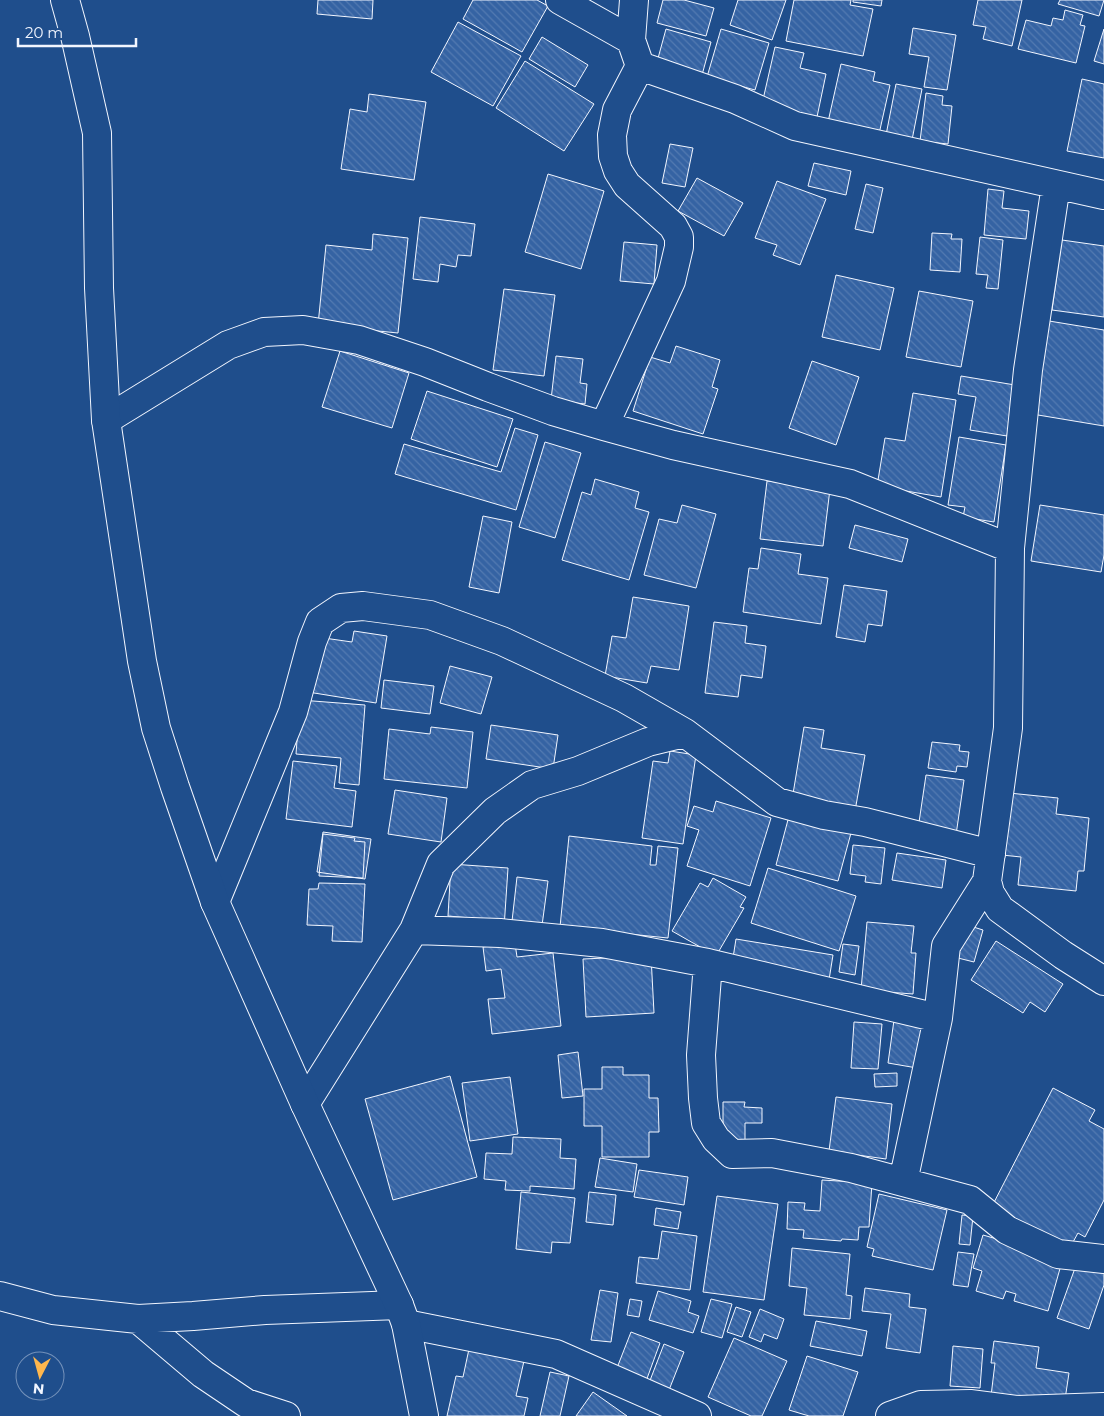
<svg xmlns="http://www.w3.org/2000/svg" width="1104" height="1416" font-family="Montserrat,sans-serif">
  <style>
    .building { fill: url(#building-back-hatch); stroke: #f2f6ff }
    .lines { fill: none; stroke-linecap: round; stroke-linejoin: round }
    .minor-casing { stroke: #f2f6ff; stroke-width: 30 }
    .tertiary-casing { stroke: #f2f6ff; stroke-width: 30 }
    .minor { stroke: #1f4e8c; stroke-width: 28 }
    .tertiary { stroke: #1f4e8c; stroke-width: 28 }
  </style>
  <defs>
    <pattern id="building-back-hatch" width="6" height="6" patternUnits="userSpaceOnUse" patternTransform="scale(1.25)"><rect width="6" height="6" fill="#3563a3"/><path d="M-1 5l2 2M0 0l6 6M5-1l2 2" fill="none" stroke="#537ab1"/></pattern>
  </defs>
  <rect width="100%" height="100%" fill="#1f4e8c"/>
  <path class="building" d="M318,0H373L372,19L317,14Z
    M473,0H537L548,6L522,52L463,19Z
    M663,0H684L714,8L706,36L657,23Z
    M738,0H786L772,40L730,25Z
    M794,0H851L850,5L873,9L863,56L786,41Z
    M853,0H882L881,6L853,2Z
    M978,0H1022L1012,46L983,39L986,27L973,25Z
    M1060,0H1104L1099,16L1058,4Z
    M1065,10L1083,15L1080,25L1085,26L1076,63L1018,49L1026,20L1051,26L1053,18L1063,20Z
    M458,22L521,56L493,106L431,72Z
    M913,28L956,35L947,90L924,87L929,57L909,54Z
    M666,29L711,42L702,75L657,62Z
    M721,29L769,43L755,90L707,77Z
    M1104,29V64L1094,61Z
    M542,37L588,65L575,87L529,59Z
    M775,47L804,53L800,68L826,74L817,117L762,104Z
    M525,61L594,104L564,151L496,108Z
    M841,64L875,72L873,81L890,85L879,134L828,122Z
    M1082,79L1104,84V158L1067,151Z
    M896,84L922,89L912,140L886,135Z
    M926,93L943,96L942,105L952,106L948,144L920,141Z
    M369,94L426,102L414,180L341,169L350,109L367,112Z
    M670,144L693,148L685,187L662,183Z
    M814,163L851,171L846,195L808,186Z
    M548,174L604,191L581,269L525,252Z
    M697,178L743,203L724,236L678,211Z
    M777,181L826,199L800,265L773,255L777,245L755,238Z
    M866,184L883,188L873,233L855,229Z
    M988,189L1004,191L1002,208L1029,211L1026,239L984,235Z
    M420,217L475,224L471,256L458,255L456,267L440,264L438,282L413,279Z
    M932,233L952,234L951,239H962L960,272L930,270Z
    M373,234L408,238L398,333L318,325L326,245L372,250Z
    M980,237L1003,240L998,289L986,288L988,275L976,274Z
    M1062,240L1104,246V317L1052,310Z
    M624,242L657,245L654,284L620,281Z
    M836,275L894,288L880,350L822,337Z
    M504,289L555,295L544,376L493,370Z
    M919,291L973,301L961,367L906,357Z
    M1049,321L1104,330V426L1032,414Z
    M676,346L720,360L712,387L718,389L703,434L633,411L650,357L670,363Z
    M340,351L409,373L392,428L322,407Z
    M556,356L583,359L580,383L587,384L585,404L551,400Z
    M812,361L859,377L836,445L789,428Z
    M961,376L1015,385L1007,436L970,430L976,397L958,394Z
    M427,391L513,419L497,467L411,439Z
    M913,393L956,400L941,497L877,486L885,438L905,441Z
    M515,428L538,435L516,510L395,474L404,444L501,472Z
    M959,437L1006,445L994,522L963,517L965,507L948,505Z
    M545,442L581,453L555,538L519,527Z
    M595,479L639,492L635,508L649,512L629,580L562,560L582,492L591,495Z
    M767,481L830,489L823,546L760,539Z
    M682,505L716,514L696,588L644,575L659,519L677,523Z
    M1040,505L1104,515V555L1101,572L1031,561Z
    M483,516L512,522L499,593L469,587Z
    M855,525L908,539L902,562L849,548Z
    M761,548L801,554L798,574L828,578L821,624L743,612L749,568L758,569Z
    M844,585L887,591L882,626L868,624L865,642L836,637Z
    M633,597L689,606L679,670L651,666L647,683L605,676L612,636L626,638Z
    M714,622L747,626L745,643L766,646L762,678L741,675L738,697L705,693Z
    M354,631L387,636L376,703L308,692L317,637L352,642Z
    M450,666L492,677L481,714L440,703Z
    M384,680L434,686L430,714L381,708Z
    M300,700L365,705L359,785L339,783L341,758L296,754Z
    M491,725L558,735L553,769L486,759Z
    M431,727L473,732L467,788L384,779L389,729L430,734Z
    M804,727L824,730L821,748L865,755L855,811L792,800Z
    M932,742L960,745L959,751L969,752L967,767L957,766L956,772L928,768Z
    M670,751L696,755L683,844L642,838L653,761L668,763Z
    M293,761L337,766L334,788L356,791L352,827L286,819Z
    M926,775L964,780L956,835L918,829Z
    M395,790L447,798L441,842L388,834Z
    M1009,793L1058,798L1056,814L1089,818L1084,871H1078L1076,891L1018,885L1021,857L1002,855Z
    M716,801L771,818L750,886L687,866L699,830L687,826L694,806L713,812Z
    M789,816L851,833L838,881L776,865Z
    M323,832L371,839L365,879L317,872Z
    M323,834L355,838L354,841L365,842L363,878L319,876Z
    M569,836L652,846L650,865H656L658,846L678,848L668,938L560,927Z
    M853,845L885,848L881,884L865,882L866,876L850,874Z
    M897,853L946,860L942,888L892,880Z
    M451,864L508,868L504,928L471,926V918L448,916Z
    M768,868L856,896L839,951L751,923Z
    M517,877L548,881L541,933L511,930Z
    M713,878L746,897L740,907L744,908L716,956L672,931L700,883L708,887Z
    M319,883L365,884L362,942L332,941L333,926L307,925L309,889H318Z
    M867,922L914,926L911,953H916L913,994L861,990Z
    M967,925L983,930L974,962L958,958Z
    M736,939L833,955L829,980L732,964Z
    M996,941L1063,984L1045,1012L1030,1002L1023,1013L971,980Z
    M515,943L517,957L553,953L561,1026L492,1034L488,999L505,998L501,969L486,971L483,947Z
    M843,944L859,946L855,975L839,972Z
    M651,956L654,1013L586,1017L583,959Z
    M895,1013L924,1018L917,1068L888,1063Z
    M854,1022L882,1024L878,1069L851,1068Z
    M578,1052L583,1096L562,1098L558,1055Z
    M602,1067H623V1075H649V1098H658L659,1132H649V1157H602V1126H584V1089H602Z
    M897,1073V1086L875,1087L874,1074Z
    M450,1076L477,1177L393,1200L365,1099Z
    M510,1077L518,1134L470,1141L462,1083Z
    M1053,1088L1095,1110L1089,1121L1104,1129V1200L1085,1237L1078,1233L1067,1253L989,1212Z
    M836,1097L892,1104L886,1159L829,1151Z
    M723,1102H745L744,1107L762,1108V1123H745V1142H723Z
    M513,1137L561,1139L560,1158L576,1159L574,1189L530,1186V1191L505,1190L506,1181L484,1179L486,1153L512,1154Z
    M600,1158L637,1164L633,1192L595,1187Z
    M639,1170L688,1177L684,1205L634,1197Z
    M822,1180L872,1183L869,1227H859L858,1240L842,1239L841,1241L803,1238L804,1230L787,1229L788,1202L805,1203L804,1210L820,1211Z
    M521,1192L575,1198L570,1243L552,1242L551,1253L516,1249Z
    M589,1192L616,1195L613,1225L586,1222Z
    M879,1194L947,1210L933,1270L872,1256L874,1249L867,1247Z
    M717,1196L778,1204L764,1300L703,1292Z
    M656,1208L681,1212L678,1229L654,1225Z
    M962,1215L973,1216L970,1245L959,1244Z
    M662,1231L697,1236L690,1290L636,1283L639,1257L658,1259Z
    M983,1235L1063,1258L1048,1311L1014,1301L1016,1294L1006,1291L1003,1299L976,1291L982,1271L973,1268Z
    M792,1248L850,1254L846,1295L852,1296L850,1319L804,1315L807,1288L789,1286Z
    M958,1252L974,1254L968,1287L953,1285Z
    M1079,1257L1104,1266V1285L1089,1329L1057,1318Z
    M865,1288L910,1294L909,1307L926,1309L920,1353L886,1348L891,1314L862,1311Z
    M600,1290L618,1293L611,1342L591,1340Z
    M658,1291L691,1301L688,1312L699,1316L693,1333L649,1320Z
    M630,1299L642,1301L639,1317L627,1315Z
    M711,1299L732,1304L722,1338L701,1332Z
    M736,1307L751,1312L742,1337L727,1332Z
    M760,1309L784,1319L777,1339L764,1334L761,1342L749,1337Z
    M816,1321L867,1331L862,1356L810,1346Z
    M631,1332L660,1343L645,1384L615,1373Z
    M734,1338L787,1361L762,1416H751L708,1397Z
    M994,1341L1039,1347L1036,1368L1069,1373L1064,1406L991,1396L995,1363H991Z
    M664,1344L684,1352L669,1390L649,1383Z
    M953,1346L983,1349L980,1388L950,1386Z
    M469,1349L524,1361L516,1396L528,1398L524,1416H447L456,1376L463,1377Z
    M807,1356L858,1372L843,1416H809L789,1410Z
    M550,1372L569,1376L560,1416H540Z
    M593,1392L627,1416H576Z"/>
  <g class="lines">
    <g class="minor-casing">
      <path id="minor" d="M560,0L631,40L640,66L735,99L795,126L1104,195
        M631,40L634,0
        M1056,185L1028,370L1010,548L1008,728L987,881L990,893L1000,909L1063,955L1104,981
        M106,420L228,345L264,332L303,330L359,340L425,362L488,387L553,411L604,426L673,445L850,484L1010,548
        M604,426L671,281L679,247V237L673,226L627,185L618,171L613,156L612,135L617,110L640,66
        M215,902L293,712L312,642L320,622L341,608L363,606L430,615L502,641L624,698L685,733L777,802L824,815L865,822L991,854
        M414,930L500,933L602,943L708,963L938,1018
        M708,963L701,1055L703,1098L706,1123L716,1139L732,1154L772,1153L851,1168L970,1200L1007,1230L1058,1254L1104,1259
        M305,1104L414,930L441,864L495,811L532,785L578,771L648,742L685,733
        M903,1182L938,1018L946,946L987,881
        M0,1296L53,1310L138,1319L193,1316L265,1310L399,1305
        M138,1319L203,1374L246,1403L286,1416
        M406,1324L556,1354L697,1416
        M890,1416L921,1405L970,1404L1018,1410L1104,1407"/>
    </g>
    <g class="tertiary-casing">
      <path id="tertiary" d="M65,0L75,36L97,133L99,288L106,420L142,661L156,728L175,787L215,902L305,1104L399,1305L406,1324L424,1416"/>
    </g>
    <use href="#minor" class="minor"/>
    <use href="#tertiary" class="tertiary"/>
  </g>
  <g transform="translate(40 1376) rotate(186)"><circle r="24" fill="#1f4e8c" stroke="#7391ba"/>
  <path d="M0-4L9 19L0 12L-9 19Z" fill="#ffb74d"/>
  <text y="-8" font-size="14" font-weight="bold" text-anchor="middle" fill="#f2f6ff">N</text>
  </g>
  <path d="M18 38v8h118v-8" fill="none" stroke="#f2f6ff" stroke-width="2.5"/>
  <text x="25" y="38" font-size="15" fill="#f2f6ff" stroke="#1f4e8c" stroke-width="4" paint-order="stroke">20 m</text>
</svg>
